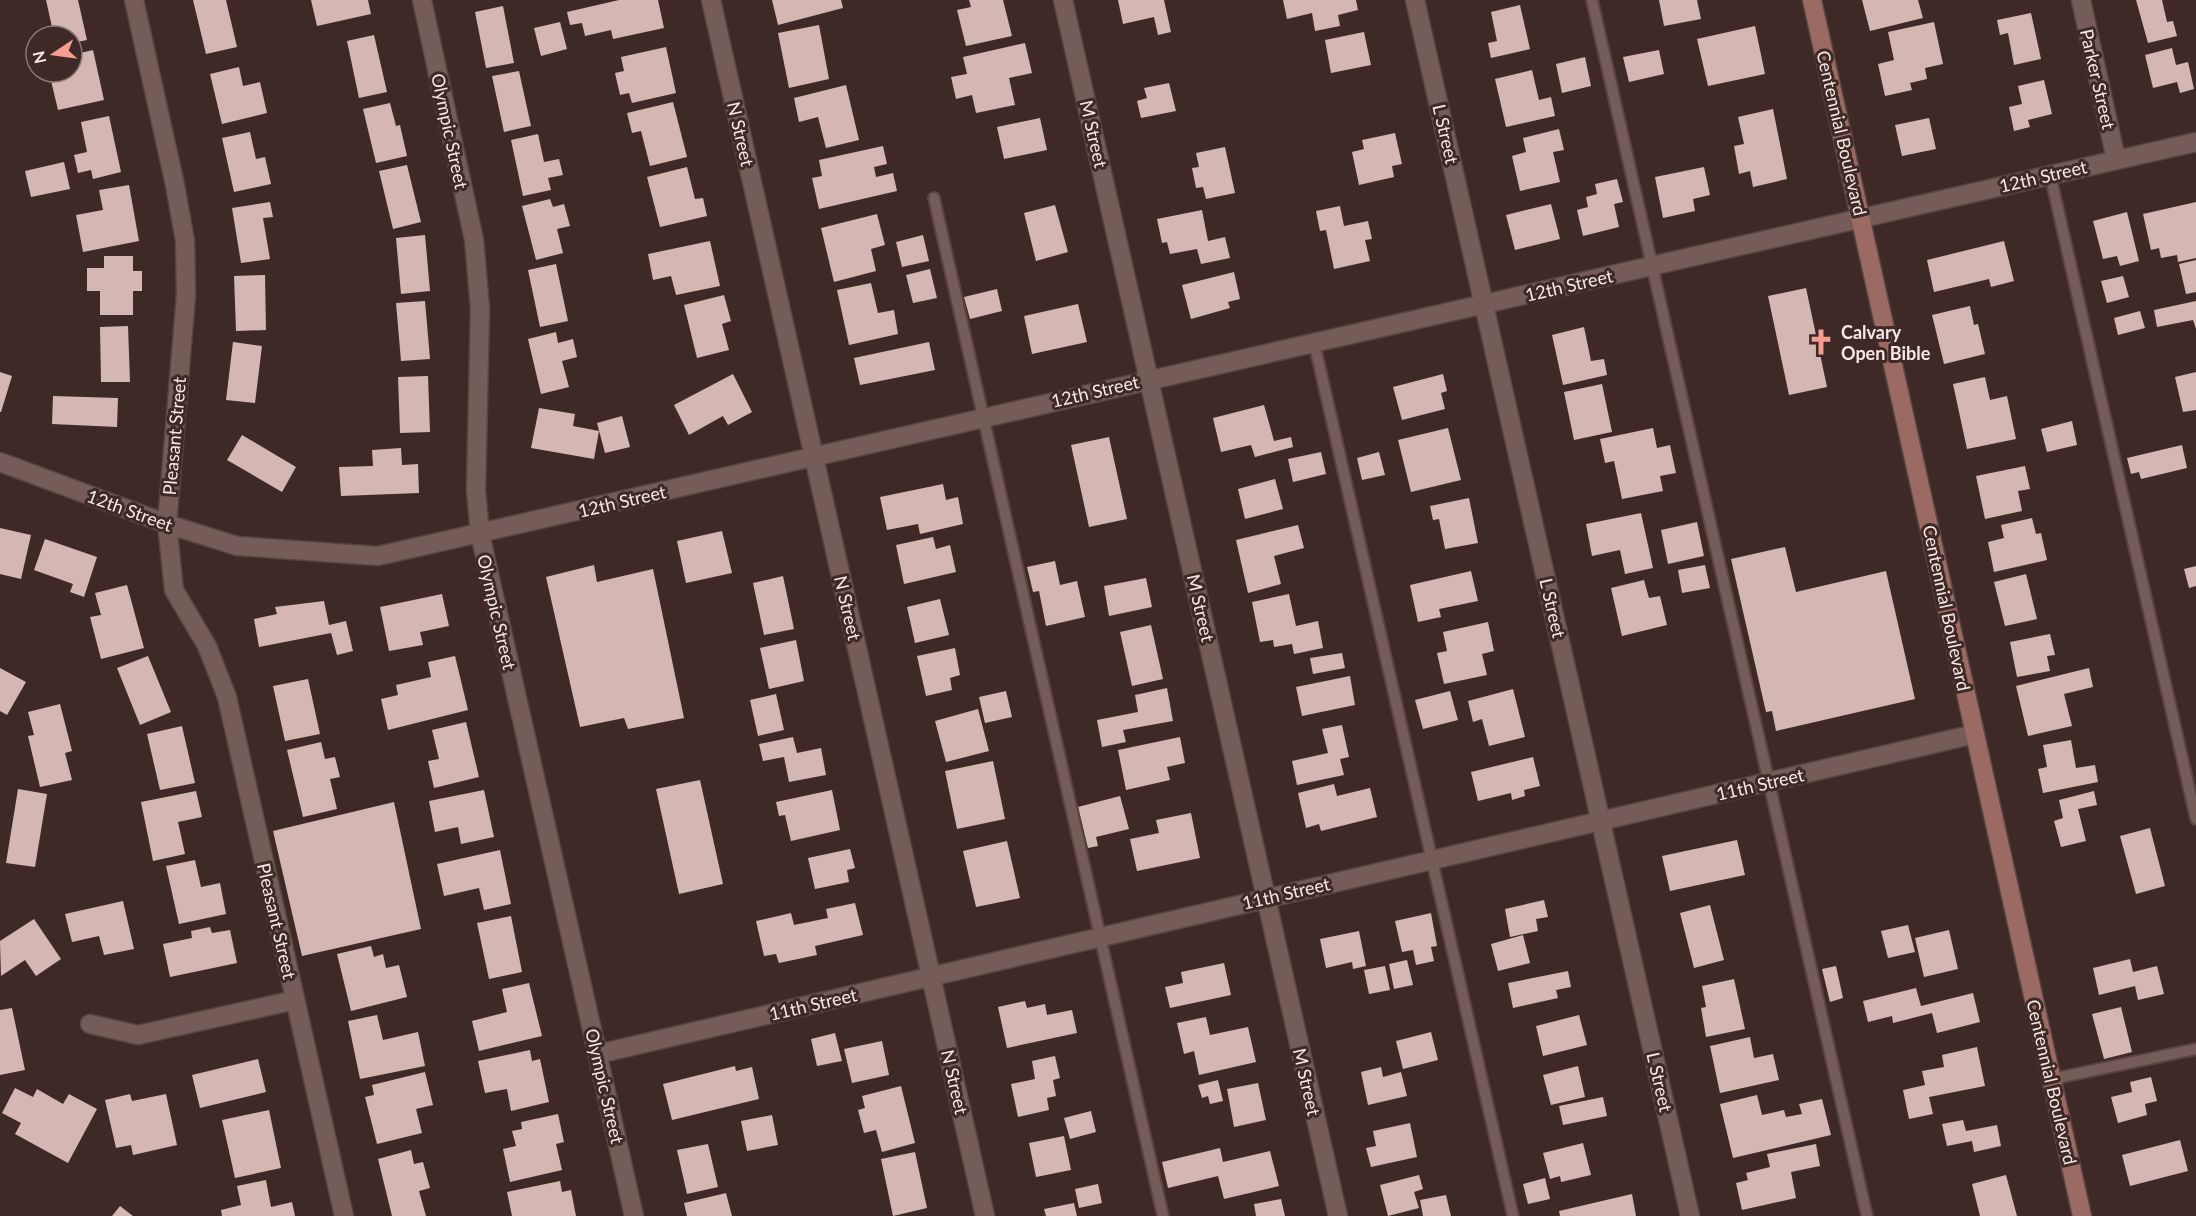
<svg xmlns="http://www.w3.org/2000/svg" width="2196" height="1216" font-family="Lato,sans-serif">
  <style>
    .building { fill: #d4b7b3 }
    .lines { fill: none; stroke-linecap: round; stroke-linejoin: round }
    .lane-casing { stroke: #574542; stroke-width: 14 }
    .street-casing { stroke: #574542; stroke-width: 21 }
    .secondary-casing { stroke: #574542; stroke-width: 21 }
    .lane { stroke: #755c58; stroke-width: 10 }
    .street { stroke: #755c58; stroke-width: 18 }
    .secondary { stroke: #9b6a62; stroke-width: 18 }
    .labels { text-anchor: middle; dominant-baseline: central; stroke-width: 6; stroke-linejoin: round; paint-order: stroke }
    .street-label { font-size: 18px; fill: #f7e8e5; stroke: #3f2926 }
    .poi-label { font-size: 18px; font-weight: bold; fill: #f7e8e5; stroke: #3f2926; text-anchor: start }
  </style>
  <rect width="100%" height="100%" fill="#3f2926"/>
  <path class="building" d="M46,0H78L87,40L72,43V36H54Z
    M193,0H226L237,47L206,54Z
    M311,0H368L371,14L317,26Z
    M619,0H658L664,28L613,39L611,30L585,36L582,23L570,25L567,12Z
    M772,0H841L843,8L778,25Z
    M969,0H1003L1012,36L966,46L957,10L971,7Z
    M1118,0H1164L1171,32L1158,35L1154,17L1123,24Z
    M1283,0H1356L1358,10L1338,15L1340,26L1315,31L1312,13L1287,19Z
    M1659,0H1697L1701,19L1664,26Z
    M1862,0H1918L1923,18L1870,31Z
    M2136,0H2162L2167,22L2173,21L2177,36L2148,43Z
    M1520,5L1530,49L1491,58L1488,43L1497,41L1491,12Z
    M503,6L514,63L486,68L475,12Z
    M2031,13L2041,59L2014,65L2008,33L2000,35L1997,20Z
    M560,22L567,49L541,56L534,28Z
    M1934,22L1943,64L1925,68L1927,79L1910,83L1912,90L1885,96L1878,64L1894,60L1888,32Z
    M819,25L829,79L789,88L778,33Z
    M1755,26L1765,74L1708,86L1697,39Z
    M1364,32L1371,65L1331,73L1325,40Z
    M374,35L387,92L359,98L347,41Z
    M1025,43L1032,73L1009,78L1015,105L976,113L972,95L956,99L951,77L967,74L963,57Z
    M666,47L676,93L632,103L629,93L620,95L615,73L624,71L621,57Z
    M2172,48L2176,65L2188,62L2194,89L2180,93L2177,82L2153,88L2145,55Z
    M93,50L104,100L58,110L49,72H72V55Z
    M1659,50L1664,74L1629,82L1623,57Z
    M1585,57L1591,86L1562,93L1556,64Z
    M239,67L243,86L260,82L267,113L222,124L210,74Z
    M1532,70L1539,100L1551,97L1555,116L1506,127L1495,79Z
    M519,71L531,126L504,132L492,76Z
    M2044,80L2052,114L2028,120L2030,127L2014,131L2009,107L2022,104L2018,86Z
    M1169,83L1176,111L1141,118L1137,101L1147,98L1144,88Z
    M846,85L859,140L826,148L818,117L799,122L794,98Z
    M673,102L687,157L650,166L641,131L632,133L627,113Z
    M390,103L396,126L400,125L407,156L376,163L363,109Z
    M1773,109L1787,179L1753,187L1750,171L1739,174L1734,146L1744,144L1738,117Z
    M109,116L121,172L93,179L91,170L78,173L74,155L87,152L81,122Z
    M1040,118L1047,150L1004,159L997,127Z
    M1929,118L1936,149L1902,156L1895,125Z
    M1559,129L1564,150L1553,152L1560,182L1520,191L1512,156L1526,152L1523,138Z
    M250,132L256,159L265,157L271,184L234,192L222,138Z
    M1395,133L1402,164L1392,166L1394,177L1359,185L1352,152L1364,149L1362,140Z
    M538,134L544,162L559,159L563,175L548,178L551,190L523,196L511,140Z
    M883,146L887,164L874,167L876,177L893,173L897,191L819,209L812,178L822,176L819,160Z
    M1225,147L1235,193L1206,199L1203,187L1196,188L1192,168L1199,167L1196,153Z
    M64,162L70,189L31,197L25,171Z
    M407,165L421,222L393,229L379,171Z
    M687,167L695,199L703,198L707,216L660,227L647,177Z
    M1704,167L1710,195L1693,199L1695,211L1663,218L1655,177Z
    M1617,179L1623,202L1614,204L1619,227L1583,236L1577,210L1588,207L1586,197L1597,194L1595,184Z
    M129,185L139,241L83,252L76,215L103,210L99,190Z
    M550,199L553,207L564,204L570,226L557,229L563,253L536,260L522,206Z
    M270,202L273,217L263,218L270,259L241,263L232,208Z
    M2196,202V258L2178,262L2177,255L2161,258L2159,248L2151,250L2143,214Z
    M1551,204L1560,239L1515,250L1506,215Z
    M1055,205L1068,252L1036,261L1024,213Z
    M1340,206L1344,226L1368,221L1372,239L1365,240L1370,261L1334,269L1326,230L1320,231L1316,211Z
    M1202,210L1208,241L1225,237L1230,258L1201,264L1197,249L1170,254L1167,242L1162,243L1157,219Z
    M2127,212L2139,261L2120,266L2117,256L2103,259L2093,221Z
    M877,214L885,245L871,249L876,271L834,282L821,228Z
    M425,235L430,291L401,294L396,238Z
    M923,235L929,261L902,267L896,242Z
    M710,241L720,286L676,295L671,276L653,280L648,254Z
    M2004,241L2014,281L1991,287L1989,279L1934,292L1927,260Z
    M104,256H133V271H142V291H133V315H100V291H87V268H104Z
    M2196,260V292L2186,294L2179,264Z
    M556,264L568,321L540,327L528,270Z
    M930,269L937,298L913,303L906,275Z
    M1234,272L1240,299L1228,302L1230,308L1191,319L1182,285Z
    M265,275L266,330L236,331L234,276Z
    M2123,276L2129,297L2107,303L2101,281Z
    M871,283L878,313L894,310L898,334L849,345L837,290Z
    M1806,288L1827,387L1789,395L1768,296Z
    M997,289L1002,311L970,319L964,297Z
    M724,295L731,321L722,324L729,350L697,358L684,305Z
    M425,301L430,359L401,361L396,303Z
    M2196,301V329L2193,320L2157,327L2154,310Z
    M1078,304L1087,342L1032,354L1024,316Z
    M1970,306L1974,325L1978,324L1985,354L1944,364L1932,315Z
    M2140,311L2145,328L2118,335L2114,318Z
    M128,326L130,382H101L100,327Z
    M1584,327L1591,361L1604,359L1607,375L1563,385L1552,335Z
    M556,332L558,343L573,339L577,357L562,361L569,387L541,394L528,339Z
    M233,342L262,346L255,403L226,400Z
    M929,342L935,370L860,385L854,358Z
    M0,372L12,376L1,412H0Z
    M2196,372V410L2183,412L2175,377Z
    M733,374L752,412L728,425L723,416L689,435L674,405Z
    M1443,374L1447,391L1441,393L1445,409L1402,420L1393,387Z
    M428,376L430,432L400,433L398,377Z
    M1985,377L1990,400L2007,396L2016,439L1967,449L1953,384Z
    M1602,384L1612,432L1574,440L1564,392Z
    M53,396L118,398L117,427L52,424Z
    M1264,405L1274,441L1291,437L1293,447L1255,457L1251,445L1221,452L1213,418Z
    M539,408L575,414L573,426L599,431L594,459L531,448Z
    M622,416L630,447L605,453L597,423Z
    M2072,421L2077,445L2047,452L2041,429Z
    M1448,428L1461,480L1411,492L1398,440Z
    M1653,428L1657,448L1670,445L1676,473L1660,476L1663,491L1622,499L1614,461L1605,463L1600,439Z
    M242,435L296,467L282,492L227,460Z
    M1109,437L1127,519L1089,527L1071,445Z
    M2182,445L2187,468L2141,479L2139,472L2131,474L2127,458Z
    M401,448L402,465L418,464L419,493L341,496L339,467L373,466L372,450Z
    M1321,452L1326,474L1293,482L1288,459Z
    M1379,452L1385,475L1362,480L1357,458Z
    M2025,466L2030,489L2018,491L2022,511L1985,519L1976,476Z
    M1275,479L1283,509L1245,519L1238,489Z
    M943,484L946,500L958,497L963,524L920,534L918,524L887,530L880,497Z
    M1469,498L1478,543L1445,549L1439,519L1433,520L1430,506Z
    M1641,513L1653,568L1625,574L1620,550L1592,556L1586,524Z
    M2032,518L2036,534L2041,533L2047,560L1994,572L1988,542L2004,538L2001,525Z
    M1697,522L1704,556L1668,564L1661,530Z
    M1298,525L1304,548L1274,556L1281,584L1248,593L1236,540Z
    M0,528L31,535L21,579L0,574Z
    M722,531L732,573L686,583L677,541Z
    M933,537L936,549L950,545L956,572L904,584L896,545Z
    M45,539L97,557L84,597L70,592L73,584L34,570Z
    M1785,547L1796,592L1886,571L1915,699L1776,731L1772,711L1766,712L1731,559Z
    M1055,561L1060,585L1077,581L1085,617L1046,626L1039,591L1033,592L1027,567Z
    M594,565L597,582L653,569L684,718L628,729L624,718L580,727L546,577Z
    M1705,565L1710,588L1682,593L1678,570Z
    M2196,566V586L2189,588L2184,569Z
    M1471,571L1478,601L1439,609L1441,617L1418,622L1410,585Z
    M2026,574L2037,619L2005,626L1994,582Z
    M783,576L794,629L764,635L753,583Z
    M1146,578L1152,607L1109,616L1104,586Z
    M1644,580L1649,598L1660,596L1667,625L1622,636L1611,588Z
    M127,585L144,648L101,659L90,617L101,615L95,593Z
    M442,594L449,626L420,632L423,645L389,651L380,607Z
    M1289,594L1296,626L1318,621L1323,648L1294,654L1292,644L1274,647L1273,640L1260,642L1252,602Z
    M940,599L949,635L915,643L907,607Z
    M324,601L329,625L346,621L353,651L337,655L331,633L259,647L254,619L277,614L275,607Z
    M1488,622L1494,651L1482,654L1487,675L1444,684L1437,653L1447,651L1443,632Z
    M1151,625L1163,679L1132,686L1120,632Z
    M2050,634L2055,655L2047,656L2050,671L2017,677L2010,642Z
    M796,640L804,681L769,689L760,648Z
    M955,648L960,675L950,678L952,690L926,696L917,656Z
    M1342,653L1345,668L1313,674L1310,658Z
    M148,656L171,712L140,725L117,668Z
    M455,656L468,710L388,730L381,699L398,695L396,685L431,677L428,662Z
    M0,668L26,682L7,715L0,711Z
    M2089,668L2093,687L2064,694L2072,726L2028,736L2016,686Z
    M1350,676L1355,705L1302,716L1296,687Z
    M308,679L320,734L285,741L273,686Z
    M1167,688L1173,721L1123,730L1126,742L1102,747L1097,720L1138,712L1135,695Z
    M1513,689L1525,737L1489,746L1482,719L1473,722L1468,701Z
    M1006,691L1012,717L985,723L979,697Z
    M1450,691L1458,720L1423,729L1415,700Z
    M776,694L784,730L758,736L750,700Z
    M60,704L72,751L65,753L72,780L40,787L28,736L34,735L28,712Z
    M978,709L989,751L946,762L935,721Z
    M466,722L479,777L434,788L428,761L439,759L432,730Z
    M1342,725L1349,757L1340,759L1344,775L1297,785L1292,761L1328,753L1322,729Z
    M182,726L195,783L160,790L147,734Z
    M793,737L797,753L821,748L826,775L789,782L784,757L763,761L759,744Z
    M1180,737L1185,763L1167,767L1170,780L1126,790L1118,750Z
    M2071,740L2076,768L2095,765L2098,782L2043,793L2038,769L2047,767L2043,745Z
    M321,742L325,759L335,757L340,777L330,779L337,809L303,817L287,750Z
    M1533,757L1540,786L1524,790L1525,796L1512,800L1511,793L1478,801L1471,772Z
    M993,761L1005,819L957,829L945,771Z
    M700,780L723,884L679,894L656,789Z
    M1334,784L1337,796L1370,788L1377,817L1321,831L1319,824L1306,828L1298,793Z
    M18,789L47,794L35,867L6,863Z
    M484,790L494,837L461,844L458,827L435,832L429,801Z
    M832,790L840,830L791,841L785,815L779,816L776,802Z
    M196,791L202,817L178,822L185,854L153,861L141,802Z
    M2094,791L2097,805L2078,809L2086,841L2061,847L2054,821L2063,818L2059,800Z
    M1120,796L1129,829L1096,837L1098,846L1088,848L1078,807Z
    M394,802L421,929L302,956L273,831Z
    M1191,813L1200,858L1137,871L1130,839L1159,833L1156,820Z
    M2150,828L2165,886L2136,894L2120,836Z
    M1737,840L1745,875L1670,891L1662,856Z
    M1007,841L1020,898L976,907L963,851Z
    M850,849L855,868L847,870L849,882L815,889L808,858Z
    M500,850L511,904L484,910L479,888L444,896L437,864Z
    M195,860L201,887L220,883L226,914L179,924L166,866Z
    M1544,900L1548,917L1536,919L1538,931L1510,937L1505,909Z
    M123,901L134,949L104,955L99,936L72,942L65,914Z
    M855,903L863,935L815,946L817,955L779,963L776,954L764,956L756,921L791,913L794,925L828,918L826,909Z
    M1710,905L1724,960L1694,968L1680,913Z
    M1431,913L1437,946L1431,947L1434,961L1416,965L1413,950L1402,952L1395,921Z
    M511,916L522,972L489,979L477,923Z
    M34,919L61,959L36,976L25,960L1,976L0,941Z
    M1908,925L1915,952L1888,958L1881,931Z
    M210,927L212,933L230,930L237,963L170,977L163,944L192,938L191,931Z
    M1949,930L1958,969L1924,977L1915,938Z
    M1359,931L1366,966L1353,969L1352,962L1326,968L1320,939Z
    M1523,935L1530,963L1498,971L1491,944Z
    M371,946L374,957L383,954L386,968L399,965L407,997L351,1011L337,954Z
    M2130,959L2133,972L2157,966L2164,994L2138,1000L2135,986L2099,995L2093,968Z
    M1407,960L1413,985L1394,989L1389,964Z
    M1224,963L1231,995L1170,1008L1165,987L1183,983L1181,972Z
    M1385,966L1390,990L1369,994L1364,970Z
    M1836,966L1843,998L1830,1002L1822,969Z
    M1568,971L1571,987L1556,990L1558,998L1513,1008L1508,983Z
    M1734,979L1745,1029L1706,1037L1701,1008L1706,1007L1702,986Z
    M529,983L542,1036L479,1051L472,1021L507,1012L502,989Z
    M1916,988L1921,1006L1973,993L1980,1022L1937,1033L1932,1013L1893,1023L1892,1016L1868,1022L1863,1001Z
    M1025,1001L1027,1008L1045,1004L1047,1015L1072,1010L1077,1033L1007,1048L998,1007Z
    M2121,1007L2132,1052L2104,1059L2092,1014Z
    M12,1008L25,1070L0,1075V1010Z
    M377,1015L383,1040L418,1032L425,1066L360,1079L348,1021Z
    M1579,1015L1587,1045L1543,1056L1536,1026Z
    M1206,1017L1210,1035L1248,1027L1256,1062L1199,1075L1194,1051L1184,1054L1177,1023Z
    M1431,1032L1438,1060L1403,1069L1396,1041Z
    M835,1033L842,1061L817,1066L811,1039Z
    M1750,1037L1754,1058L1773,1054L1779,1080L1720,1093L1710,1046Z
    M882,1041L889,1075L852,1083L844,1049Z
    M1977,1047L1985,1086L1929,1097L1933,1114L1909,1119L1903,1090L1925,1085L1922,1071L1944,1067L1942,1055Z
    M530,1050L532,1061L540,1059L549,1102L511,1111L507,1089L485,1093L478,1061Z
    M1055,1056L1060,1078L1053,1080L1056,1096L1047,1098L1049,1110L1018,1117L1011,1084L1035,1079L1032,1061Z
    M258,1059L266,1092L200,1108L192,1075Z
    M735,1066L736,1071L752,1067L759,1099L672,1120L663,1084Z
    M1578,1066L1585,1097L1551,1105L1543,1075Z
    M1381,1067L1383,1077L1401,1072L1407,1096L1368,1105L1361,1072Z
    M425,1072L433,1105L416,1109L422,1133L377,1144L365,1097L374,1095L372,1085Z
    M2151,1077L2157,1101L2145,1104L2147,1115L2118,1123L2111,1097L2132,1092L2130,1082Z
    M1218,1080L1223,1101L1210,1104L1208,1096L1202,1098L1198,1085Z
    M1258,1083L1266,1120L1234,1127L1227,1089Z
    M901,1086L915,1143L882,1152L876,1130L864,1133L858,1110L865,1108L862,1096Z
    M15,1088L33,1097L37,1089L63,1104L69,1094L97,1109L68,1163L15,1134L21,1123L2,1113Z
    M130,1094L132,1101L166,1094L177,1145L133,1155L131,1145L116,1148L105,1100Z
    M1757,1095L1762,1115L1784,1110L1786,1117L1802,1114L1799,1104L1822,1099L1831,1135L1733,1158L1720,1104Z
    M1603,1097L1607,1116L1563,1125L1559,1106Z
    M269,1110L281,1168L235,1178L222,1120Z
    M1091,1111L1096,1132L1070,1139L1064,1118Z
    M558,1114L564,1142L556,1144L562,1170L510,1182L503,1149L516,1146L512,1131L522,1129L521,1122Z
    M772,1115L778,1145L747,1151L741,1121Z
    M1963,1120L1966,1131L1997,1125L2001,1146L1974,1152L1972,1141L1947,1146L1942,1124Z
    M1410,1123L1417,1157L1371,1167L1366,1148L1376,1146L1373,1131Z
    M1064,1136L1071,1170L1036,1177L1029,1143Z
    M2180,1140L2188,1171L2130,1186L2122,1155Z
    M1583,1143L1591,1175L1561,1182L1560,1176L1550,1179L1543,1153Z
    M708,1144L718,1187L687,1194L677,1150Z
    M1816,1144L1820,1166L1791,1172L1796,1198L1742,1210L1736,1183L1748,1180L1746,1173L1770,1167L1767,1154Z
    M1220,1148L1223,1162L1270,1151L1279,1186L1224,1199L1218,1176L1168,1188L1162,1162Z
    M411,1150L414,1164L423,1162L430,1188L419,1191L426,1216H392L378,1159Z
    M915,1152L927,1208L893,1216L881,1159Z
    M1419,1175L1423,1189L1414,1192L1419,1208L1388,1216L1380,1185Z
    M2006,1175L2017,1216H1980L1972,1184Z
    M1545,1178L1550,1199L1528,1204L1523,1184Z
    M266,1180L271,1207L292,1202L295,1216H222L221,1210L241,1205L237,1186Z
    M560,1181L562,1192L571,1190L576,1216H512L507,1192Z
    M1098,1184L1102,1203L1079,1208L1075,1189Z
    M726,1193L732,1216H687L684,1203Z
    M1632,1194L1636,1216H1560L1559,1211Z
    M1446,1195L1451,1216H1423L1420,1200Z
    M1281,1199L1285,1216H1256L1254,1204Z
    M1074,1203L1077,1216H1046L1044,1209Z
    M120,1206L133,1216H112Z"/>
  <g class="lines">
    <g class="lane-casing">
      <path id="lane" d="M1592,0L1867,1216
        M2050,174L2196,819
        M934,198L1163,1216
        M1314,342L1513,1216
        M2052,1079L2196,1049"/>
    </g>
    <g class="street-casing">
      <path id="street" d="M134,0L175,185L185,241L186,295L167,524L174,590L207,646L227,697L344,1216
        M422,0L474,240L480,308L476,490L480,534L634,1216
        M711,0L985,1216
        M1063,0L1338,1216
        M1415,0L1690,1216
        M2081,0L2116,159
        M0,462L167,524L237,546L378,556L2196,142
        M90,1024L138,1035L295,1000
        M598,1054L1975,734"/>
    </g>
    <g class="secondary-casing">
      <path id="secondary" d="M1812,0L2082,1216"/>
    </g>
    <use href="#lane" class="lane"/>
    <use href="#street" class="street"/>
    <use href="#secondary" class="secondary"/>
  </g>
  <defs>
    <g id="church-bare" transform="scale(2.07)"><path d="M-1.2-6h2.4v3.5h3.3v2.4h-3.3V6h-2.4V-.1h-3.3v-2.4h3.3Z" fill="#f59d90" stroke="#3f2926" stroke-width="2.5" paint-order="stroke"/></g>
  </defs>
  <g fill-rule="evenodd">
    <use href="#church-bare" x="1821" y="342"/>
  </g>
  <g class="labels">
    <g class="street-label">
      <text transform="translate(2098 79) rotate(77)">Parker Street</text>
      <text transform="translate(450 131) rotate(78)">Olympic Street</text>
      <text transform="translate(1842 133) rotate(77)">Centennial Boulevard</text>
      <text transform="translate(741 134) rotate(77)">N Street</text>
      <text transform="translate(1094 134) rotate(77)">M Street</text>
      <text transform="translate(1446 134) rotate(77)">L Street</text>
      <text transform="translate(2043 176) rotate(-13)">12th Street</text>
      <text transform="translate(1569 285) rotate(-13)">12th Street</text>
      <text transform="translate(1095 391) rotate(-13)">12th Street</text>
      <text transform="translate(174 436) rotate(-85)">Pleasant Street</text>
      <text transform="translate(622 501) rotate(-13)">12th Street</text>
      <text transform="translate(130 510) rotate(20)">12th Street</text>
      <text transform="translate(848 608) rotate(77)">N Street</text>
      <text transform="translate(1201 608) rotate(77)">M Street</text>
      <text transform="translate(1553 608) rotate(77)">L Street</text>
      <text transform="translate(1947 608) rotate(78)">Centennial Boulevard</text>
      <text transform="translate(497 612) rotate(77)">Olympic Street</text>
      <text transform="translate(1760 784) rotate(-13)">11th Street</text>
      <text transform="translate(1286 893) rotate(-13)">11th Street</text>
      <text transform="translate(277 921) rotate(77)">Pleasant Street</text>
      <text transform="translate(813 1004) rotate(-13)">11th Street</text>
      <text transform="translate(955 1082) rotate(77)">N Street</text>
      <text transform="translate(1307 1082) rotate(77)">M Street</text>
      <text transform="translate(1660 1082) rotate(77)">L Street</text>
      <text transform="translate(2052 1082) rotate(77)">Centennial Boulevard</text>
      <text transform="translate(605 1086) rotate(77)">Olympic Street</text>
    </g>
    <g class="poi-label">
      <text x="1841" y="332">Calvary<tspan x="1841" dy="21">Open Bible</tspan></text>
    </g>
  </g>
  <g transform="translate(54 54) rotate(257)"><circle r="28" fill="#3f2926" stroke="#897572" stroke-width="1.5"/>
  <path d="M0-4.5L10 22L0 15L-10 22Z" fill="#f59d90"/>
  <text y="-9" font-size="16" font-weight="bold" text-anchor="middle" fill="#f7e8e5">N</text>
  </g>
</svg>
